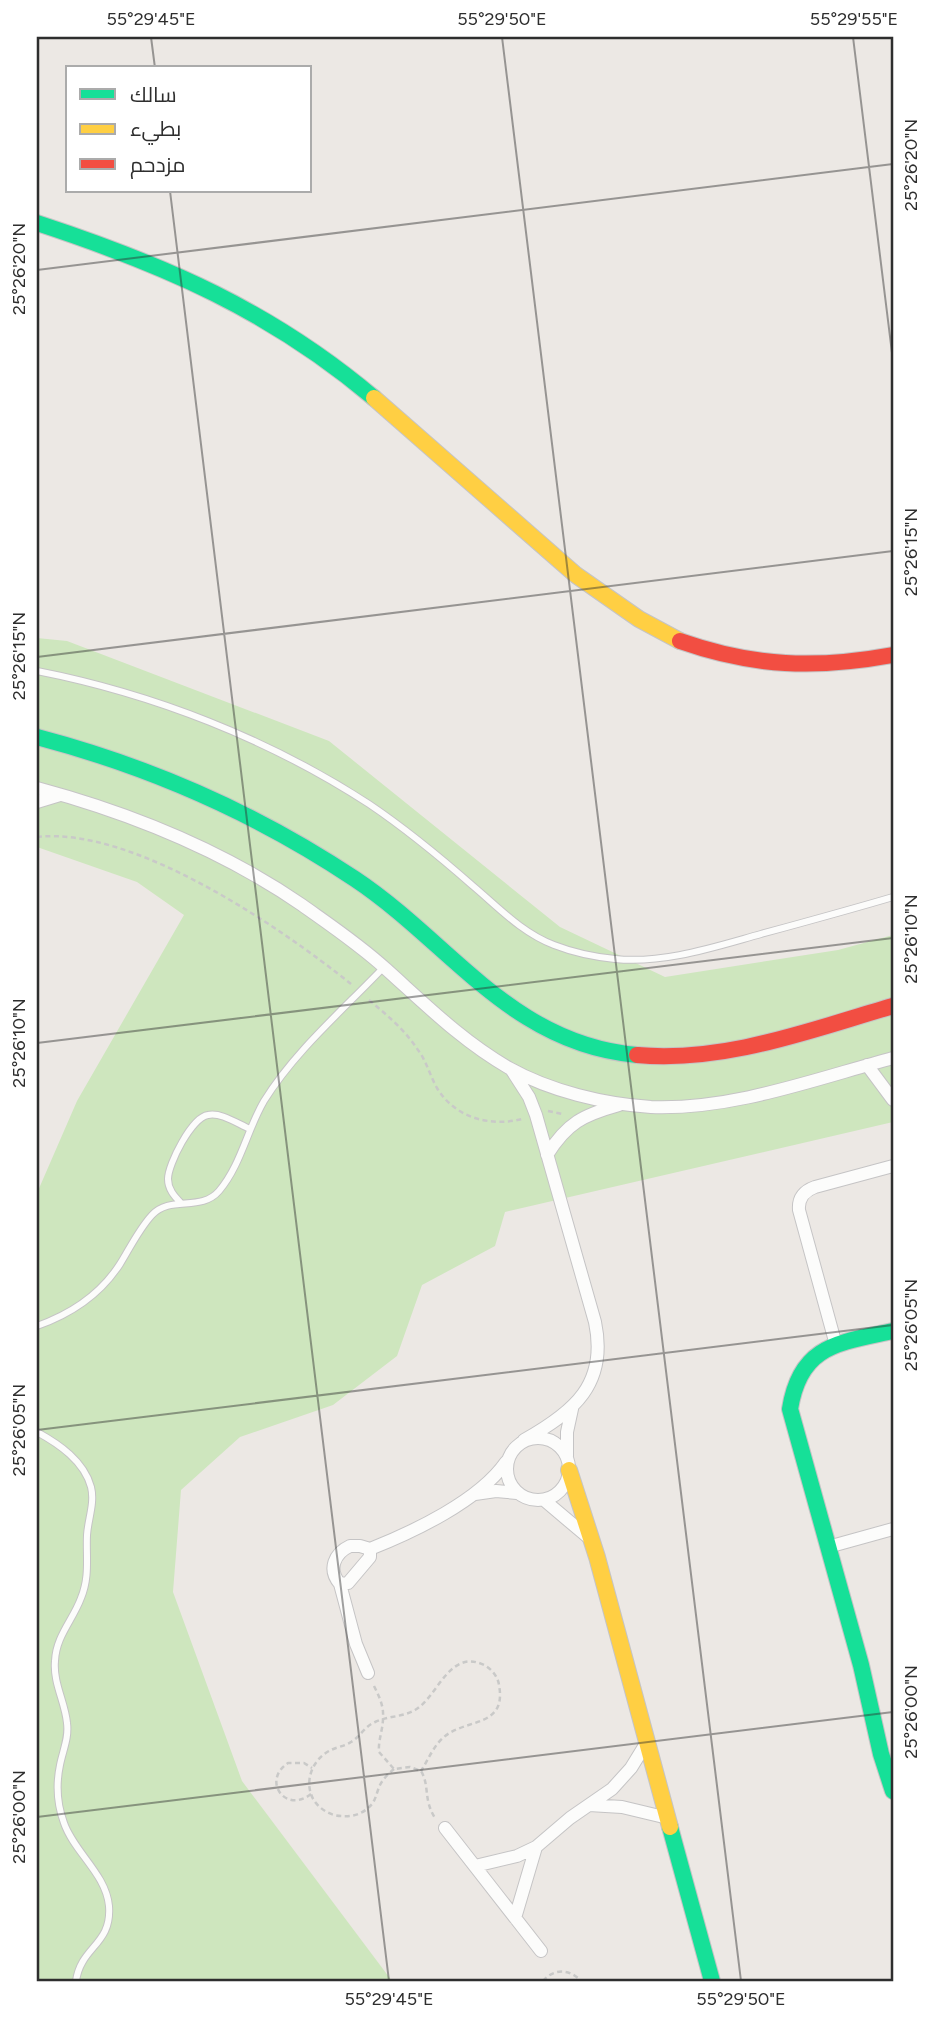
<svg xmlns="http://www.w3.org/2000/svg" width="930" height="2018" font-family="Figtree,Cairo,sans-serif">
  <style>
    .green { fill: #cee6be }
    .lines { fill: none; stroke-linecap: round; stroke-linejoin: round }
    .lane-casing { stroke: #c5c4c5; stroke-width: 8 }
    .street-casing { stroke: #c5c4c5; stroke-width: 14 }
    .fast-casing { stroke: #c5c4c5; stroke-width: 18 }
    .slow-casing { stroke: #c5c4c5; stroke-width: 18 }
    .jam-casing { stroke: #c5c4c5; stroke-width: 18 }
    .path { stroke: #c9c9c8; stroke-width: 2.5; stroke-dasharray: 5 3.5; stroke-linecap: butt }
    .lane { stroke: #fcfcfb; stroke-width: 6 }
    .street { stroke: #fcfcfb; stroke-width: 12 }
    .fast { stroke: #16e098; stroke-width: 16 }
    .slow { stroke: #ffcf43; stroke-width: 16 }
    .jam { stroke: #f24e42; stroke-width: 16 }
    .ticks { fill: none; stroke: #2e2e2e; stroke-width: 2; stroke-opacity: 0.45 }
    .neatline { fill: none; stroke: #2e2e2e; stroke-width: 2.5 }
    .ticks-label { font-size: 18px; text-anchor: middle; fill: #2e2e2e }
  </style>
  <rect width="100%" height="100%" fill="#ece8e4"/>
  <path class="green" d="M37,638L67,641L329,741L560,927L665,977L838,950L893,935V1122L505,1212L495,1246L422,1285L397,1356L333,1405L240,1437L181,1490L173,1592L242,1781L392,1981H37V1193L77,1101L184,915L137,882L37,847Z"/>
  <g class="lines">
    <g class="lane-casing">
      <path id="lane" d="M37,671C154,694 269,739 369,804C406,829 440,857 473,886C498,907 522,933 554,945C572,952 595,957 615,959C664,964 714,947 761,934C805,922 849,910 893,897
        M181,1203C174,1196 168,1189 168,1179C168,1164 192,1117 208,1115C221,1112 238,1124 250,1129
        M37,1326C71,1314 100,1295 120,1264C130,1248 139,1229 152,1215C170,1195 201,1212 219,1191C241,1165 247,1130 264,1101C295,1051 343,1010 384,967
        M37,1432C59,1444 84,1461 91,1487C95,1503 88,1519 87,1535C86,1557 90,1576 81,1598C73,1620 56,1636 55,1661C53,1683 65,1702 67,1723C69,1738 63,1750 60,1765C56,1784 57,1804 64,1823C74,1852 106,1874 109,1906C112,1945 81,1946 76,1981"/>
    </g>
    <g class="street-casing">
      <path id="street" d="M37,788C130,813 222,850 302,905C330,925 360,945 386,969C425,1004 462,1041 509,1068C550,1091 604,1104 651,1107C733,1110 815,1079 893,1058
        M37,802L60,795
        M867,1065L893,1100
        M511,1069L529,1097L536,1115L595,1322C608,1384 574,1412 524,1440
        M547,1155C567,1123 583,1115 619,1105
        M836,1345L799,1210C798,1198 804,1191 815,1187L893,1166
        M507 1469a31 31 0 1 1 62 0a31 31 0 1 1-62 0Z
        M567,1456V1432L572,1409
        M475,1494L496,1491L517,1493
        M544,1500L589,1538
        M350,1546H360L370,1549V1557L348,1583L340,1584C327,1569 335,1553 350,1546Z
        M828,1547L893,1529
        M370,1549C413,1532 479,1501 506,1462
        M340,1584L356,1644L368,1673
        M589,1805L622,1807L668,1818
        M445,1828L541,1951
        M475,1866L517,1856L536,1847L570,1818L612,1789L631,1768L647,1742
        M515,1918L536,1847"/>
    </g>
    <g class="fast-casing">
      <path id="fast" d="M37,223C165,265 271,311 374,398
        M37,737C151,767 256,813 355,879C451,943 511,1044 637,1055
        M893,1331C838,1343 800,1345 790,1409L861,1665L881,1754L893,1791
        M670,1827L712,1981"/>
    </g>
    <g class="slow-casing">
      <path id="slow" d="M374,398L576,575L639,619L680,641
        M569,1470L597,1557L670,1827"/>
    </g>
    <g class="jam-casing">
      <path id="jam" d="M680,641C754,667 816,669 893,655
        M637,1055C725,1063 810,1030 893,1006"/>
    </g>
    <path class="path" d="M37,837C132,826 279,926 351,984
      M369,1000C387,1015 405,1030 418,1050C427,1062 430,1076 437,1088C455,1118 490,1127 522,1119
      M548,1111L562,1114
      M374,1686C379,1696 384,1706 383,1718C383,1730 378,1740 379,1752L394,1769L410,1767L421,1771C430,1786 423,1799 435,1818
      M394,1769C389,1773 383,1779 380,1785C377,1791 376,1799 372,1804C362,1816 348,1818 334,1815C324,1812 314,1804 311,1794C305,1777 315,1757 331,1750C337,1747 345,1746 351,1742C360,1737 365,1726 375,1722C388,1716 403,1717 415,1710C438,1697 449,1648 484,1665C492,1669 498,1677 499,1685C507,1728 466,1718 444,1737C434,1745 428,1760 421,1771
      M311,1794C286,1814 261,1781 288,1763H304L312,1768
      M543,1981C554,1968 570,1969 581,1981"/>
    <use href="#lane" class="lane"/>
    <use href="#street" class="street"/>
    <use href="#fast" class="fast"/>
    <use href="#slow" class="slow"/>
    <use href="#jam" class="jam"/>
  </g>
  <path class="ticks" d="M151,37L155,68M502,37L741,1981M853,37L893,361M170,191L389,1981M37,270L893,164M37,657L893,551M37,1043L893,938M37,1430L893,1325M37,1817L893,1712M37,1970L38,1981"/>
  <rect width="930" height="2018" fill="none" stroke="#ffffff" stroke-width="77"/>
  <rect x="66" y="66" width="245" height="126" fill="#ffffff" stroke="#ababab" stroke-width="2"/>
  <rect x="80" y="89" width="35" height="10" fill="#16e098" stroke="#ababab" stroke-width="2"/>
  <text x="130" y="102" font-size="21" fill="#2e2e2e">سالك</text>
  <rect x="80" y="124" width="35" height="10" fill="#ffcf43" stroke="#ababab" stroke-width="2"/>
  <text x="130" y="136" font-size="21" fill="#2e2e2e">بطيء</text>
  <rect x="80" y="159" width="35" height="10" fill="#f24e42" stroke="#ababab" stroke-width="2"/>
  <text x="130" y="172" font-size="21" fill="#2e2e2e">مزدحم</text>
  <rect x="38" y="38" width="854" height="1942" class="neatline"/>
  <g class="ticks-label">
    <text x="151" y="25">55°29'45"E</text>
    <text x="502" y="25">55°29'50"E</text>
    <text x="854" y="25">55°29'55"E</text>
    <text transform="translate(911 165) rotate(-90)" y="6">25°26'20"N</text>
    <text transform="translate(19 269) rotate(-90)" y="6">25°26'20"N</text>
    <text transform="translate(911 552) rotate(-90)" y="6">25°26'15"N</text>
    <text transform="translate(19 656) rotate(-90)" y="6">25°26'15"N</text>
    <text transform="translate(911 939) rotate(-90)" y="6">25°26'10"N</text>
    <text transform="translate(19 1043) rotate(-90)" y="6">25°26'10"N</text>
    <text transform="translate(911 1325) rotate(-90)" y="6">25°26'05"N</text>
    <text transform="translate(19 1430) rotate(-90)" y="6">25°26'05"N</text>
    <text transform="translate(911 1712) rotate(-90)" y="6">25°26'00"N</text>
    <text transform="translate(19 1817) rotate(-90)" y="6">25°26'00"N</text>
    <text x="389" y="2005">55°29'45"E</text>
    <text x="741" y="2005">55°29'50"E</text>
  </g>
</svg>
